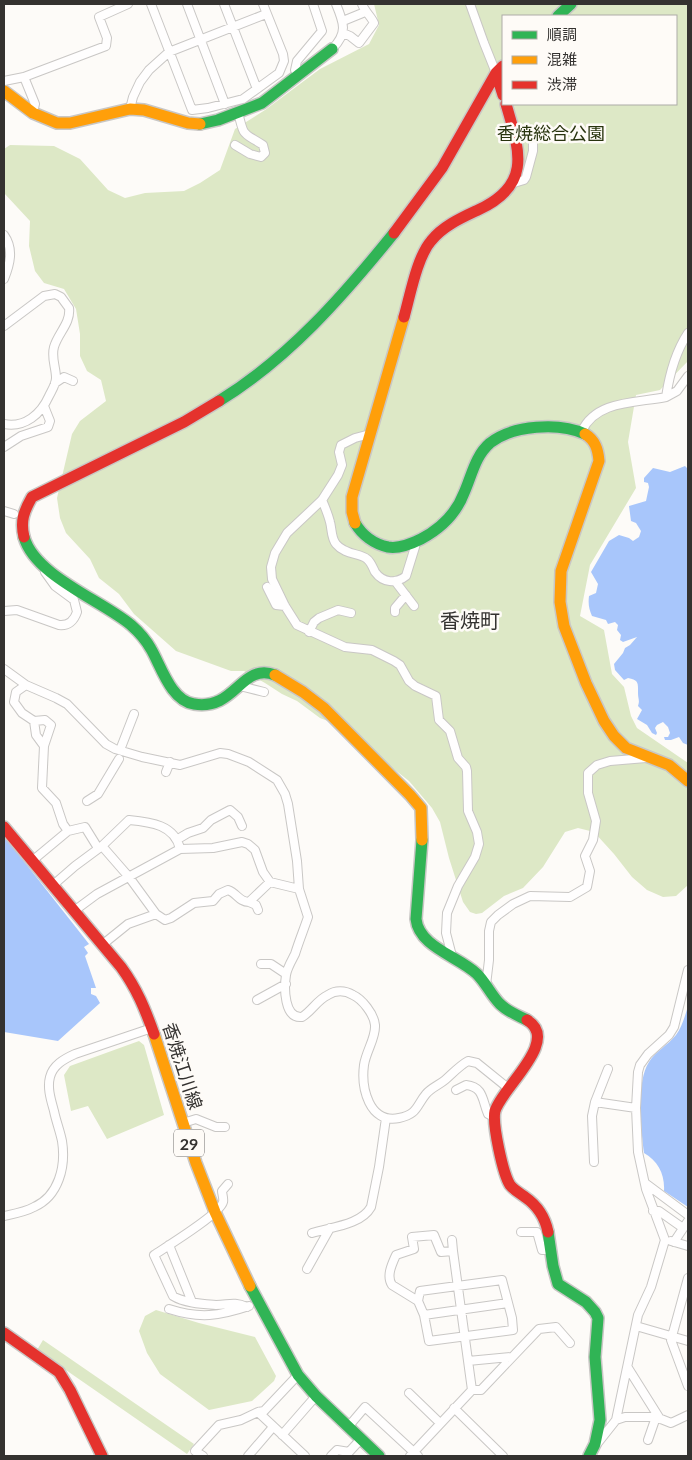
<svg xmlns="http://www.w3.org/2000/svg" width="692" height="1460" font-family="Lato,'Noto Sans JP',sans-serif">
  <style>
    .green { fill: #dde8c6; fill-rule: evenodd }
    .water { fill: #a8c6fb }
    .lines { fill: none; stroke-linecap: round; stroke-linejoin: round }
    .street-casing { stroke: #c9c7c5; stroke-width: 10 }
    .fast-casing { stroke: #c9c7c5; stroke-width: 14 }
    .slow-casing { stroke: #c9c7c5; stroke-width: 14 }
    .jam-casing { stroke: #c9c7c5; stroke-width: 14 }
    .street { stroke: #fffefe; stroke-width: 8 }
    .fast { stroke: #30b455; stroke-width: 11 }
    .slow { stroke: #ff9f0a; stroke-width: 11 }
    .jam { stroke: #e5322d; stroke-width: 11 }
    .labels { text-anchor: middle; dominant-baseline: central; stroke-width: 5; stroke-linejoin: round; paint-order: stroke }
    .shield { fill: #fefbf7; stroke: #716e6c; stroke-width: 1 }
    .shield-label { font-size: 16px; font-weight: bold; fill: #343230 }
    .park-label { font-size: 18px; fill: #28340e; stroke: #fefbf7 }
    .street-label { font-size: 18px; fill: #343230; stroke: #fefbf7 }
    .quarter-label { font-size: 20px; fill: #343230; stroke: #fefbf7 }
  </style>
  <rect width="100%" height="100%" fill="#fdfbf8"/>
  <path class="green" d="M374,4H688V361L660,390L636,395L628,442L636,488L590,565L580,616L604,630L612,674L624,687L631,716L637,728L688,763V885L676,896L663,897L647,890L632,877L614,854L594,832L578,828L565,832L543,867L523,888L504,896L482,913L476,914L470,912L463,902L449,858L440,822L432,808L409,781L338,725L320,718L297,701L282,694L265,683L244,671H231L176,651L134,614L119,594L99,578L90,559L66,533L60,518L57,498L72,434L80,421L106,401L101,380L87,371L80,356V334L76,309L64,289L44,283L35,271L29,246L30,221L4,193V149L10,145L54,146L80,159L108,190L125,198L145,193L184,191L200,183L220,170L235,129L265,110L320,69L369,44L379,25ZM503,16H676V104H503Z
    M139,1041L144,1045L164,1115L107,1139L88,1106L71,1111L64,1075L70,1066Z
    M156,1310L199,1323L255,1337L276,1376L274,1381L252,1401L209,1410L160,1374L147,1353L139,1331L145,1316Z
    M43,1340L194,1444L187,1454L37,1350Z"/>
  <path class="water" d="M685,466L688,469V745L683,743L679,737L671,740H665L664,737H668L670,733L668,727L663,722L657,725L655,728L657,733L656,735L652,733L647,725L637,719L642,710L638,706C640,700 638,699 638,693C638,683 639,680 628,678L624,680L615,670L614,664L623,653L625,648L630,645L637,637L623,642L620,640L621,635L617,630L618,625L615,622L608,624L606,620L592,616C589,609 588,604 589,596L596,593L598,584L591,572L609,541L619,535L629,538L633,541L639,537L641,531L636,523L631,521L629,506L646,501L649,487L648,483L644,482V478L653,468L670,472Z
    M4,836L89,944L84,947L88,953L85,956L96,988H91V994L96,996L100,1003L58,1041L4,1032Z
    M688,1006V1207L664,1191C665,1174 658,1161 644,1153C641,1130 636,1081 649,1062C656,1051 668,1045 676,1035C682,1027 685,1016 688,1006Z"/>
  <g class="lines">
    <g class="street-casing">
      <path id="street" d="M151,4L192,110L208,108L243,99L279,73L284,61L283,54L263,4
        M187,4L225,104
        M224,4L257,89
        M470,4L484,43L496,73
        M343,21L365,12
        M343,33L350,36L359,43L374,23C371,16 365,12 362,4
        M332,49C348,33 344,23 336,4
        M299,74L295,70L297,61L322,31L313,4
        M24,77L35,104L33,113
        M4,81L24,77L106,46L107,38L99,17L128,4
        M130,109L133,97L140,82L149,70L169,52L266,14
        M235,145L250,154L261,157L265,153L263,145C243,132 244,138 238,112
        M514,183L524,180L526,177L533,151V135
        M4,235C14,249 10,264 4,279
        M4,326L44,296L55,294L61,297L69,308C71,323 58,333 54,347C51,358 56,367 56,378C56,384 52,390 49,396C41,414 25,428 4,424
        M55,383L64,377L73,381
        M666,397L677,391L688,376
        M582,431C596,400 637,403 666,397C669,377 676,351 688,333
        M370,434L355,438L341,445L339,452L342,465L338,475L322,500L287,533L275,553L271,567L272,579L285,606L297,625L345,647L372,650L394,661L400,665L409,681L415,686L436,696L439,720L450,731L458,758L466,767L467,771L468,811L477,832L479,844L475,857L458,886L447,913L446,933L452,956
        M4,447L21,436L48,427L50,421L44,406
        M322,500C325,507 328,514 330,522C332,529 331,538 336,544C345,555 360,553 367,559C371,562 373,568 375,572C383,583 396,584 406,576L415,547L416,540
        M4,511L14,514
        M395,581L414,606
        M267,587L276,605L285,606
        M4,611L17,610L59,625C68,626 74,621 77,612L74,600L55,586L45,572
        M395,612V608L406,595
        M309,632L314,622L319,618L338,610L351,613
        M4,669L26,685L56,698L67,704L106,744L115,749L142,757L180,765L220,753L228,754L249,762L277,780L285,794L288,804L297,861L299,889L308,917C304,929 299,941 295,954C292,960 287,968 286,975C284,988 284,1019 302,1017C312,1011 317,1000 328,995C335,990 345,990 353,995C362,999 374,1014 375,1025C376,1038 366,1051 364,1065C361,1088 369,1124 399,1118C418,1114 416,1106 426,1094C431,1088 439,1085 445,1080C452,1074 459,1066 468,1061L477,1063L508,1088
        M26,685L16,692L14,702L22,713L34,721L36,735L44,746L42,788L56,803L63,824L68,831L32,861
        M240,686L264,692
        M34,721L45,720L51,725L44,746
        M120,750L134,714
        M166,772L170,762
        M87,801L98,794L119,759
        M68,831L85,827L98,848
        M178,839L188,833L203,828L211,820L230,810L238,817L242,826
        M52,886L75,866L102,846L129,820C151,822 175,825 180,849
        M249,902L256,905L258,910
        M74,911L97,894L180,849L213,848L242,842L248,844L255,850L263,872L270,882L299,889
        M156,914L165,920L171,918L194,903L213,901L219,894L228,890C237,893 239,902 249,902L270,882
        M102,945L128,924L156,914L129,877L102,846
        M261,964H271L286,974
        M486,985L489,960V931L491,922L498,915L513,904L530,896L570,897L587,887L590,871L585,856L593,840L596,821L588,793V773L597,765L610,761L646,758
        M257,1000L286,984
        M456,1090L466,1085C484,1087 482,1100 488,1114L494,1117
        M595,1102L608,1069
        M183,1123L196,1119L216,1127H225
        M594,1162L592,1116L595,1102L636,1108
        M645,1183L688,1215
        M228,1184L222,1191C222,1194 224,1199 223,1202C220,1214 166,1247 154,1255L173,1296C184,1303 203,1304 216,1305C229,1305 233,1301 247,1307
        M653,1211H659L683,1228
        M4,1216C13,1214 25,1212 34,1207C59,1196 66,1166 62,1141C60,1131 56,1121 54,1111C51,1100 47,1088 50,1077C53,1065 64,1059 75,1054L152,1028
        M521,1232H537L542,1250H550
        M312,1233C331,1227 361,1225 371,1207L379,1167L386,1118
        M452,1240L453,1251
        M671,1241L688,1246
        M674,1242L688,1221
        M169,1245L192,1302
        M307,1269L330,1228
        M688,1278L671,1340L688,1386
        M502,1280L512,1318L513,1330L429,1341L424,1315L418,1301L420,1291Z
        M418,1301L392,1285C386,1276 392,1264 396,1255L414,1249L412,1237L434,1235L441,1252L453,1251L472,1390
        M169,1309C200,1319 219,1316 249,1306
        M424,1315L508,1303
        M636,1326L688,1341
        M468,1361L511,1357
        M628,1368L660,1419
        M298,1375L264,1411L258,1412L305,1456
        M409,1393L440,1423
        M454,1408L503,1456
        M616,1420L625,1417H656L671,1423L688,1415
        M348,1427L365,1407L418,1456
        M282,1435L316,1396
        M648,1440L656,1417
        M597,1444L616,1420L638,1315L651,1287L665,1240L646,1189L638,1152L636,1108L638,1072L640,1065L648,1054L669,1035L674,1027L688,970
        M203,1456L195,1451L219,1425L241,1420L258,1412
        M248,1456L273,1427
        M331,1456L337,1450L349,1452L361,1439
        M410,1456L472,1390H481L539,1329L556,1327L570,1343"/>
    </g>
    <g class="fast-casing">
      <path id="fast" d="M558,16L571,4
        M200,124L218,120L262,103L332,49
        M219,401C289,358 343,296 394,233
        M355,523C362,535 374,544 388,547C399,549 411,544 421,539C440,529 456,514 464,493C472,475 475,456 490,443C513,425 559,422 585,434
        M24,537C35,576 101,600 131,625C139,632 146,640 151,649C161,666 171,701 194,704C236,711 241,662 275,675
        M422,840L416,919C419,947 458,956 477,974C486,983 491,995 500,1004C508,1012 517,1015 527,1020
        M548,1232L553,1266L558,1284L586,1302L595,1312L598,1318L595,1357L600,1420L595,1444L589,1456
        M250,1286L298,1375L316,1396L379,1456"/>
    </g>
    <g class="slow-casing">
      <path id="slow" d="M4,91L33,113L57,123H70L130,109L144,110L188,123L200,124
        M585,434C595,440 598,449 599,461L561,571L560,602L564,626L586,683L604,721L614,736L626,748L669,765L688,781
        M355,523L352,512V497L404,317
        M275,675L303,692L324,708L410,795L421,808L422,840
        M154,1034L196,1163L215,1212L250,1286"/>
    </g>
    <g class="jam-casing">
      <path id="jam" d="M496,73L503,95
        M394,233L442,168L496,73L503,66
        M404,317C410,296 417,257 431,241C443,226 461,218 478,210C532,185 520,152 506,104
        M24,537C20,521 24,511 32,497L184,422L219,401
        M4,827L121,967C137,989 145,1009 154,1034
        M527,1020C561,1041 502,1087 495,1111C492,1124 503,1174 510,1185C514,1190 521,1194 525,1197C538,1206 545,1217 548,1232
        M4,1333L59,1372L70,1390L102,1456"/>
    </g>
    <use href="#street" class="street"/>
    <use href="#fast" class="fast"/>
    <use href="#slow" class="slow"/>
    <use href="#jam" class="jam"/>
  </g>
  <g class="labels">
    <rect class="shield" x="174" y="1129.5" width="30" height="27" rx="4"/>
    <g class="shield-label">
      <text x="189" y="1143">29</text>
    </g>
    <g class="park-label">
      <text x="551" y="133">香焼総合公園</text>
    </g>
    <g class="street-label">
      <text transform="translate(183 1066) rotate(72)">香焼江川線</text>
    </g>
    <g class="quarter-label">
      <text x="470" y="620">香焼町</text>
    </g>
  </g>
  <rect width="692" height="1460" fill="none" stroke="#343230" stroke-width="10"/>
  <rect x="502" y="15" width="175" height="90" fill="#fefbf7" stroke="#adaba7"/>
  <rect x="512" y="31" width="25" height="8" fill="#30b455" stroke="#adaba7"/>
  <text x="547" y="40" font-size="15" fill="#343230">順調</text>
  <rect x="512" y="56" width="25" height="8" fill="#ff9f0a" stroke="#adaba7"/>
  <text x="547" y="65" font-size="15" fill="#343230">混雑</text>
  <rect x="512" y="81" width="25" height="8" fill="#e5322d" stroke="#adaba7"/>
  <text x="547" y="90" font-size="15" fill="#343230">渋滞</text>
</svg>
